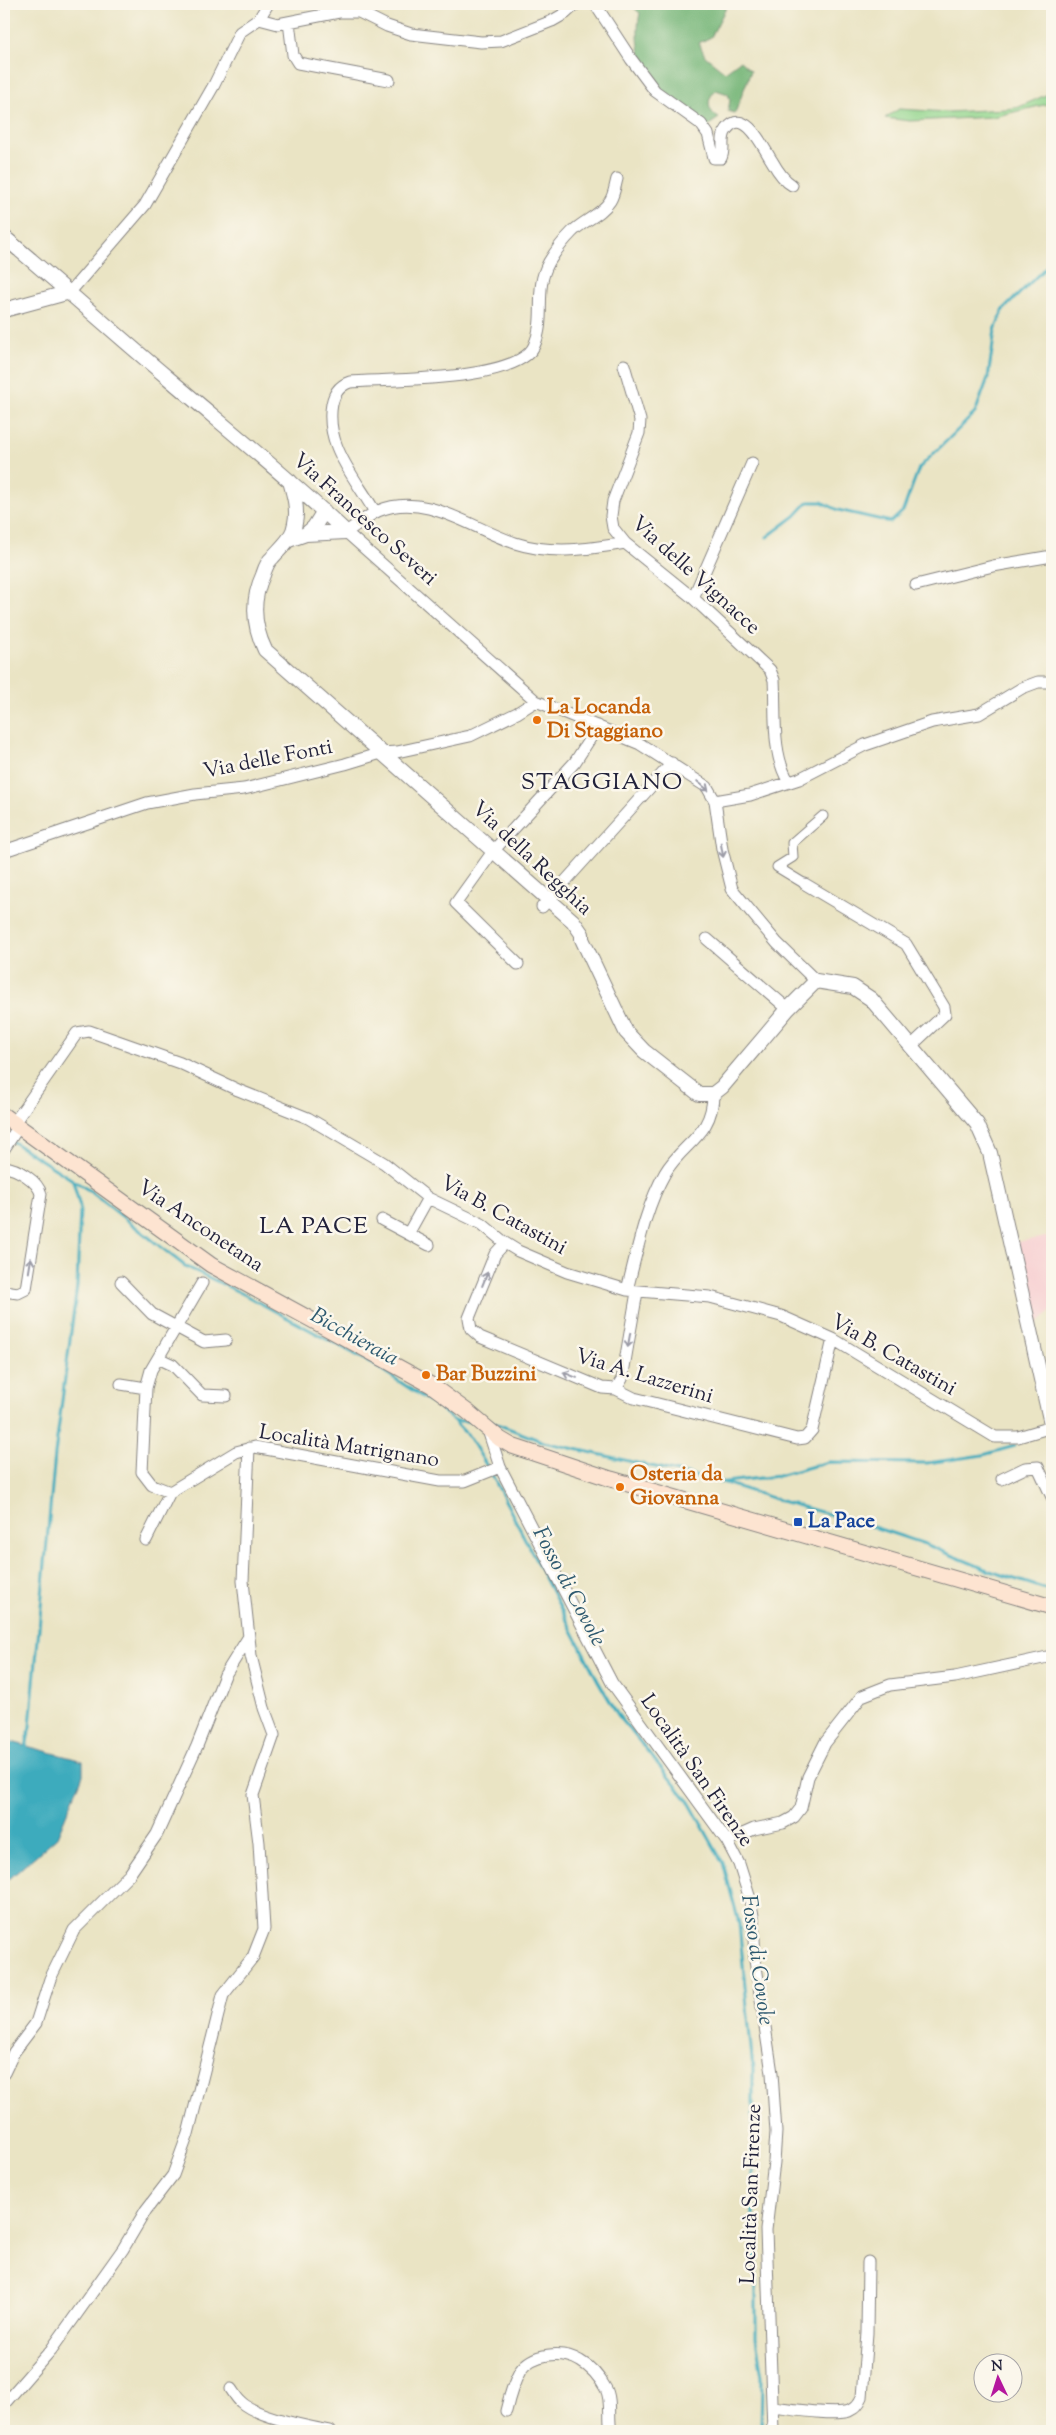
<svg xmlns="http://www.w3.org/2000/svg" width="1056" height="2435" font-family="'Sorts Mill Goudy',serif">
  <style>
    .built { fill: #f7cfd1 }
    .green { fill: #93d58d; stroke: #5a7c64 }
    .forest { fill: #76b678; stroke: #4c6c5a }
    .water { fill: #3eabbd; stroke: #30667c }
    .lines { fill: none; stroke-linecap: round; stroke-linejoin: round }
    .stream { stroke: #3eabbd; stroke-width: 3 }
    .pedestrian-casing { stroke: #868380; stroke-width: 11 }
    .minor-casing { stroke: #868380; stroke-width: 13 }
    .tertiary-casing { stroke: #868380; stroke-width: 16 }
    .secondary-casing { stroke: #868380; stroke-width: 17 }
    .pedestrian { stroke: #fff; stroke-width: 9 }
    .minor { stroke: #fff; stroke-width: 11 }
    .tertiary { stroke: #fff; stroke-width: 14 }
    .secondary { stroke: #fde4d1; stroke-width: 15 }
    .oneway { stroke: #9c9ca7 }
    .food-dot { fill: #e8710a; stroke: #fbf7ec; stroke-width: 2 }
    .transit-dot { fill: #1a4fb4; stroke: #fbf7ec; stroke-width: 2 }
    .labels { text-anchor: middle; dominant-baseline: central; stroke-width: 5; stroke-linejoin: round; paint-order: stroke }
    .street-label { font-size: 21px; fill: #22223b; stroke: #fbf7ec }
    .food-label { font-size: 21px; font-weight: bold; fill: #c56008; stroke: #fbf7ec; text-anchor: start }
    .transit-label { font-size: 21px; font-weight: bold; fill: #164399; stroke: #fbf7ec; text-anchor: start }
    .water-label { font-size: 22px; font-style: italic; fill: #2d596f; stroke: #fbf7ec }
    .quarter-label { font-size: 24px; letter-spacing: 1px; fill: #22223b; stroke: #fbf7ec }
  </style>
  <rect width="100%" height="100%" fill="#fbf7ec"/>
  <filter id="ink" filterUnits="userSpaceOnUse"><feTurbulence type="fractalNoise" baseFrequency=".02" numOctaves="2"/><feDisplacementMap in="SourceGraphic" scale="10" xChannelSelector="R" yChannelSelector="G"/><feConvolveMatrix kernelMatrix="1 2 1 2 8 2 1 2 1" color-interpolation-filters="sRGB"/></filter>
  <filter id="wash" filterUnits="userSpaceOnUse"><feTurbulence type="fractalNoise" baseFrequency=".0096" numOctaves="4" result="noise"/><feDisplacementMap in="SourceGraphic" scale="20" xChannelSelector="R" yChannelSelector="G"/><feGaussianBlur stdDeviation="1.12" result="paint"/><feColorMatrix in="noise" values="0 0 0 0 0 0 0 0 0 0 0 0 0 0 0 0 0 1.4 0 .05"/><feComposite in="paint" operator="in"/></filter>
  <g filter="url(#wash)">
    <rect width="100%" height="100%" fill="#eae4c4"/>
    <path class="built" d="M1052,1236V1310L1035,1325L1016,1242Z"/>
    <path class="green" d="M1048,94H1052V103L993,117L910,121L885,118L899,109L947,112L1006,109L1019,107Z"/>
    <path class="forest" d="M629,4H728L711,37L699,43L705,56L725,72L740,61L751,71L735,113L728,111L730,100L728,94L716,90C706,99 707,111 719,118L706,127C690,114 667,99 654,84C639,66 635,35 640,13Z"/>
    <path class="water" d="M4,1740L83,1761V1775L57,1837L7,1881L4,1879Z"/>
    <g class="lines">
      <path class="stream" d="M767,537L795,516L808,502H822L838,510L891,522L903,511L919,468L975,413L988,378L995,330L1003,310L1052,261
        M13,1142L90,1191L185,1266L243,1294L373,1364L442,1410L454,1421H469
        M487,1420L544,1442L722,1482L785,1502L864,1524L925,1544L990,1571L1052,1591
        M454,1421L470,1438L488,1468
        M491,1473L598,1681L618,1715L689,1802L723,1863L739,1923L753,2069V2233L756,2262V2338L762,2377L761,2431
        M725,1482L778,1476L828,1462L927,1463L983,1455L1015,1446
        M26,1748L30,1726L55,1454L77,1286L80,1207L73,1181"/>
    </g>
  </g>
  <g filter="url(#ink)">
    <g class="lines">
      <g class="pedestrian-casing">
        <path id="pedestrian" d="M805,884L777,867L793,857L792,843L823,816"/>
      </g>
      <g class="minor-casing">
        <path id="minor" d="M595,4L631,59L655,91L701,124L708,134L714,158H721C726,149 719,139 727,129C745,105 765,151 772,161C777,170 783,180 792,185
          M259,19L278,24L339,12H359L387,26L411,34L481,42L501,41L552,21L566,13L576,4
          M289,22L293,55L298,63L389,80
          M70,292L145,205L214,85L240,32L259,19L268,4
          M624,365L640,420L639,433L613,501L611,516L613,528L625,543L693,598L770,670L774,680C776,712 771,754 789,782
          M375,512C363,491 346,470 337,447C329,427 325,390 350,382C387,379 517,382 534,346C547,317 533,290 549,262C555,252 564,240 572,232C583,221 601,215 610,201C614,195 615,186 617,179
          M625,543C589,549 552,555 515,543C472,529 426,491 378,511C367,516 356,526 346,532L536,701L640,744L707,787L715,801L722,849L732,889L777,943L816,981
          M916,585L993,566L1052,556
          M693,598L752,463
          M715,801L750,795L799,779L865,745L932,722L979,714L1022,688L1038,682H1052
          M4,851L147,803L195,794L244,789L345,764L381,753L397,752L470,736L517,713L536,701
          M805,884L906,944L944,1007L945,1014L910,1047
          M542,907L672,763
          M707,939L788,1009
          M518,964L456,903L494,850L575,762L598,726
          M14,1123L77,1033L89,1031L180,1063L238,1090L308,1118L384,1163L428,1198L482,1224L505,1243L518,1251L567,1272L627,1290L710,1297L781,1316L833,1339L995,1437H1018L1052,1427
          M4,1149L19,1126
          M4,1167C17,1168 38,1181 41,1194L26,1289L18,1293L4,1291
          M382,1220L429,1245
          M408,1234L428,1198
          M505,1243L495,1254L469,1318L471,1329L480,1337L602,1388L616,1389L634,1398L797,1439L805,1438L812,1430L833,1339
          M121,1282L152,1314L204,1342L226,1340
          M202,1283L151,1370L146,1388L142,1472L152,1485L170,1492L236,1452L255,1447L440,1481H465L500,1467
          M627,1290C637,1252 645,1208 665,1173C683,1142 713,1136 713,1094
          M158,1358L173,1365L202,1395L226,1396
          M121,1384L146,1388
          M616,1389L622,1379L637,1292
          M488,1430L500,1467L612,1683L727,1841L739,1864L750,1899L753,1916L755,1960L772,2073L776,2132L774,2162L766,2230L773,2431
          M1002,1479L1025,1468L1038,1467L1052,1497
          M146,1540L170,1492
          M727,1841L754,1829L783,1823L794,1817L801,1808L808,1777L825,1743L862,1696L890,1685L955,1677L1052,1656
          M4,2073L14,2052L36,2023L50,1979L74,1930L129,1875L157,1834L197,1746L225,1675L248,1638
          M231,2389C234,2393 237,2399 241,2402C255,2416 309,2427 330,2431
          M4,2404L51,2350L123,2249L146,2210L173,2175L188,2134L223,1995L253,1957L264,1929L259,1843L253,1795L274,1735L264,1708L251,1656L243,1581L249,1448
          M773,2407C791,2409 834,2416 849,2411C856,2408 859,2404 862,2397L867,2333L868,2262
          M506,2411C509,2398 513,2384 520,2371C532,2353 562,2350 580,2361C591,2367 600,2378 606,2389C612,2400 608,2419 611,2431"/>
      </g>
      <g class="tertiary-casing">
        <path id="tertiary" d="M4,237C59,283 113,332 168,378C228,429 289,478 346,532
          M4,310L70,292
          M290,481C294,495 298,509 295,523C293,539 281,547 272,558C267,562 265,569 263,575C251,601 253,625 265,650L573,921L582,934V939L626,1032L644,1051L699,1094H713L722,1087L788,1009L816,981L853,987L871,999L977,1124L990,1153L1052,1428
          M306,534L314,527L324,511
          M289,540L306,534L346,532"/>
      </g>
      <g class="secondary-casing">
        <path id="secondary" d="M4,1116L211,1265L431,1385L468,1412L500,1439L512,1446L611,1479L1052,1607"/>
      </g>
      <use href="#pedestrian" class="pedestrian"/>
      <use href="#minor" class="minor"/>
      <use href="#tertiary" class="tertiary"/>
      <use href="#secondary" class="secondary"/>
    </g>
    <defs><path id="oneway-shaft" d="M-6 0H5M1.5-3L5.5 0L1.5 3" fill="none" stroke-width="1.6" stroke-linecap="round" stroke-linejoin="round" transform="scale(1.25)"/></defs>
    <g class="oneway">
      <use href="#oneway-shaft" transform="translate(703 786) rotate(40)"/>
      <use href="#oneway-shaft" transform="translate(722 850) rotate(80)"/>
      <use href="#oneway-shaft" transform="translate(30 1265) rotate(-81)"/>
      <use href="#oneway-shaft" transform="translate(485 1279) rotate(-68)"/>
      <use href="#oneway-shaft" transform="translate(629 1340) rotate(100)"/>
      <use href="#oneway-shaft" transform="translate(570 1375) rotate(-158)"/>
    </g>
  </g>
  <g class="food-dot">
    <circle cx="537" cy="720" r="5"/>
    <circle cx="426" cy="1375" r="5"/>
    <circle cx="620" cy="1487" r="5"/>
  </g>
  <rect class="transit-dot" x="793" y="1517" width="10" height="10" rx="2.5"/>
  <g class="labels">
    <g class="street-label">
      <text transform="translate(364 520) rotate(42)">Via Francesco Severi</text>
      <text transform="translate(695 576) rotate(42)">Via delle Vignacce</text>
      <text transform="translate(268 760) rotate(-11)">Via delle Fonti</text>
      <text transform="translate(531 859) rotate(43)">Via della Regghia</text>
      <text transform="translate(503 1216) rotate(29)">Via B. Catastini</text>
      <text transform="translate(200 1227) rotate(34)">Via Anconetana</text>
      <text transform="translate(893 1356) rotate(30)">Via B. Catastini</text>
      <text transform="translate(644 1377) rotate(17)">Via A. Lazzerini</text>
      <text transform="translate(349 1447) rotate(9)">Località Matrignano</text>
      <text transform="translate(696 1771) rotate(55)">Località San Firenze</text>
      <text transform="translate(752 2194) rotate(-88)">Località San Firenze</text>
    </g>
    <g class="food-label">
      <text x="547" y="708">La Locanda<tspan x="547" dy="24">Di Staggiano</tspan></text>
      <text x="436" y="1375">Bar Buzzini</text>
      <text x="630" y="1475">Osteria da<tspan x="630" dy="24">Giovanna</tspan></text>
    </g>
    <g class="transit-label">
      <text x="808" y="1522">La Pace</text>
    </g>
    <g class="water-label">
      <text transform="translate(354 1338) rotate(29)">Bicchieraia</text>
      <text transform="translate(568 1587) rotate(62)">Fosso di Covole</text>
      <text transform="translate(756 1960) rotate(82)">Fosso di Covole</text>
    </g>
    <g class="quarter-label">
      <text x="602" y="783">STAGGIANO</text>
      <text x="314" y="1227">LA PACE</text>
    </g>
  </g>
  <rect width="1056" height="2435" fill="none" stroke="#fbf7ec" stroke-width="20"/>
  <g transform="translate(998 2378) rotate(356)"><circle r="24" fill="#fbf7ec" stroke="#a4a2a5"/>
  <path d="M0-4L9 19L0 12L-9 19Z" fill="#b5179e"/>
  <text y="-8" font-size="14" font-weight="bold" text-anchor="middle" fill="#22223b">N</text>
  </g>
</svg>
